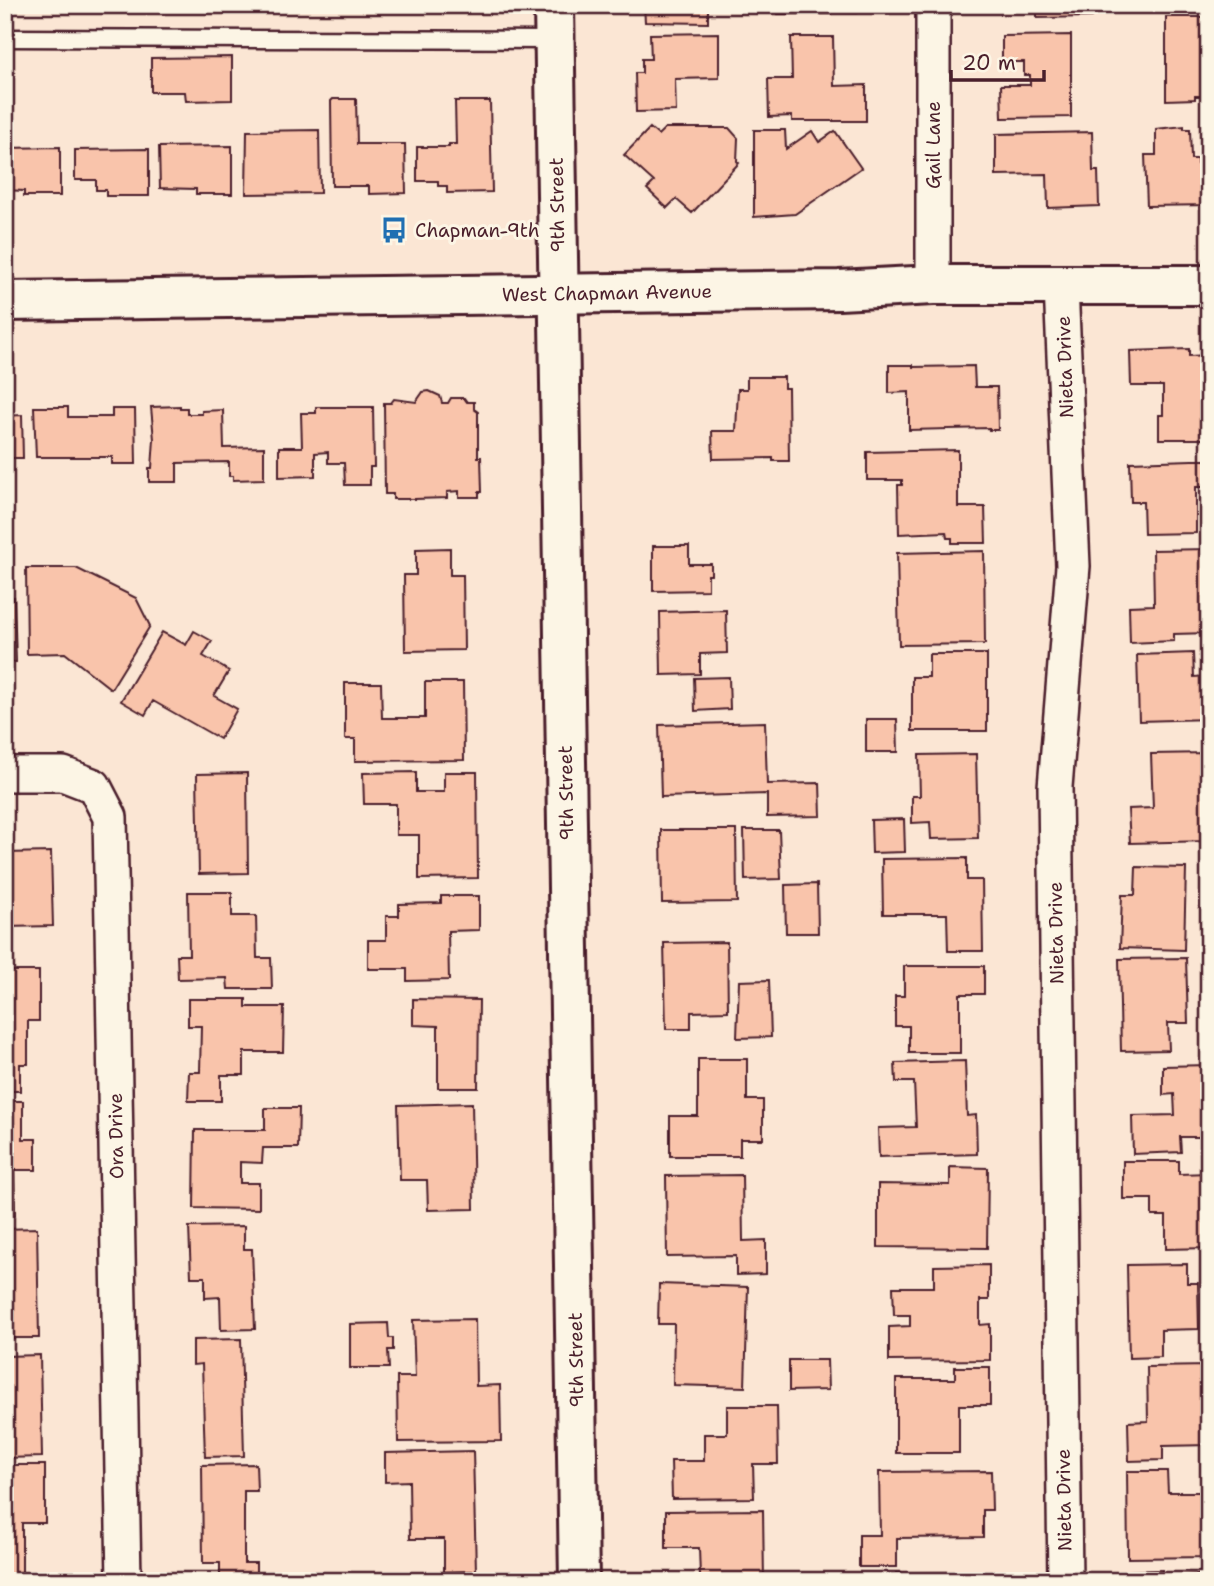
<svg xmlns="http://www.w3.org/2000/svg" width="1214" height="1586" font-family="'Shantell Sans',sans-serif">
  <style>
    .building { fill: #f9c4ab; stroke: #4a1f2b; stroke-width: 2 }
    .lines { fill: none; stroke-linecap: round; stroke-linejoin: round }
    .lane-casing { stroke: #4a1f2b; stroke-width: 21 }
    .street-casing { stroke: #4a1f2b; stroke-width: 38 }
    .secondary-casing { stroke: #4a1f2b; stroke-width: 44 }
    .primary-casing { stroke: #4a1f2b; stroke-width: 44 }
    .lane { stroke: #fcf5e5; stroke-width: 16 }
    .street { stroke: #fcf5e5; stroke-width: 33 }
    .secondary { stroke: #fcf5e5; stroke-width: 38 }
    .primary { stroke: #fcf5e5; stroke-width: 38 }
    .labels { text-anchor: middle; dominant-baseline: central; stroke-width: 6; stroke-linejoin: round; paint-order: stroke }
    .street-label { font-size: 19px; fill: #4a1f2b; stroke: #fcf5e5 }
    .poi-label { font-size: 19px; fill: #4a1f2b; stroke: #fcf5e5; text-anchor: start }
  </style>
  <rect width="100%" height="100%" fill="#fbe6d4"/>
  <filter id="ink" filterUnits="userSpaceOnUse"><feTurbulence type="fractalNoise" baseFrequency=".0143" numOctaves="2"/><feDisplacementMap in="SourceGraphic" scale="14" xChannelSelector="R" yChannelSelector="G"/><feConvolveMatrix kernelMatrix="1 2 1 2 8 2 1 2 1" color-interpolation-filters="sRGB"/></filter>
  <g filter="url(#ink)">
    <path class="building" d="M644,5H708V23L645,22Z
      M777,5H857V13L831,12V14H777Z
      M1037,5H1091L1092,17L1037,18Z
      M1166,17H1209V96H1195V99L1166,100Z
      M719,33V78L675,79L676,111L636,112L635,73H642V59H651L650,34Z
      M1071,35V117L1002,118L1001,85H1030V75H1024V62H1002V36Z
      M791,37H833L834,86L866,85V121H792V116L769,117L768,79H792Z
      M232,57V100L186,101L185,92H151V58Z
      M333,99H356L357,144H405L406,193L369,194V186H332L331,101Z
      M455,101H490L492,192L447,193V186H438V181H417V147H449V144H456Z
      M1184,126V129H1190L1191,159H1197V164H1209V205L1147,206L1145,155H1156V129Z
      M650,128L658,135L665,128H729L738,138L737,161L739,163L692,213L676,199L667,208L647,189L654,182L624,155Z
      M319,130L320,193L246,194L247,131Z
      M754,130H785L786,149L812,131L819,142L835,131L861,168L795,214L754,217Z
      M1092,132L1093,171H1098L1099,206L1048,208L1047,174L996,175V134Z
      M232,146V194H196V189L160,188L159,147Z
      M60,147V196H24V191L5,190V148Z
      M149,149V196H106V190H96V180H75V150Z
      M1189,349V356L1209,355V439H1159V415H1163V386H1131L1130,351Z
      M889,365H913V367L974,366L975,387H997L998,430H989V428L909,430V392L889,393Z
      M747,377H784V388H788L789,461H773V458L713,459L712,431H736L738,389H747Z
      M429,391L440,396L442,403H448L451,398H464L467,402H474V409L478,412V457H481L482,492H479V497H459V491L447,492V498L415,499H393V494H385L384,403H391L394,399L416,402L423,392Z
      M180,406V408H187V414H202V411L223,410L224,448L264,447V479L233,480V476H229V462L177,463V482H149V468H152L154,439L151,407Z
      M34,407H68V417H112V409H135L136,464H112V457H36Z
      M316,407H373L374,467H370V485H345L344,463H328V452L315,453V476L279,477V447H302L301,413H316Z
      M22,415L23,458H5V416Z
      M958,450V507H985L986,543H952V538H947L946,532L899,534L898,485H902V480H867V452Z
      M1192,460H1209V487H1196V533L1144,534L1143,502H1131L1130,462Z
      M653,546H689V564H711V575H708V590L653,591Z
      M450,548V575H463L464,650L405,651L404,575H416V549Z
      M1209,549V633L1174,634V641L1130,643L1129,606L1154,605L1153,550Z
      M984,551L985,644L899,645L897,553Z
      M26,568H76L136,598L150,626L111,689L65,653L27,654Z
      M5,597H14L16,662H5Z
      M726,610L727,653L700,654V674L661,675L660,612Z
      M194,631L212,641L203,656L229,671L214,696L237,709L220,739L153,701L145,715L121,701L162,632L186,645Z
      M1193,653L1194,677L1209,676V719L1139,721L1137,655Z
      M929,654H987V731H912V677H929Z
      M729,677L730,709L695,711L694,678Z
      M425,682H463L464,760L355,761V739H345V683H381L382,718H425Z
      M866,719H897L898,752H866Z
      M765,722L767,784L820,783L821,816L767,817V794L661,797L659,725Z
      M1209,753V841L1130,843L1128,809L1153,808L1151,754Z
      M976,754L978,838L931,839L930,822L912,823V796H920L919,755Z
      M416,772V792H444V772H477L478,878L419,879V835H396V804H364L363,773Z
      M247,773L248,873L199,874L197,774Z
      M904,819L905,852L872,853L871,820Z
      M661,830H736L737,902L662,903Z
      M744,830H779L781,879L745,880Z
      M51,852L53,926L5,927V853Z
      M1205,852H1209V887H1205Z
      M967,858V880H982L983,951H948L947,914H883L882,859Z
      M1136,867L1186,868L1184,950L1120,948L1122,895H1135Z
      M817,884L818,933H786L785,885Z
      M188,892H232V916H256L257,958H271L272,989H228L227,978L178,979L177,955H189Z
      M441,896H479V930L448,931L449,980L407,981V969H368V940H386V916H399V904L441,903Z
      M727,942L728,1011L691,1012V1029H666L664,943Z
      M1186,958L1188,1023H1168L1169,1050L1121,1051L1119,959Z
      M904,966H984V994H960V1053H909V1026H895V996H904Z
      M5,971H39V1021H28V1064H20V1091H5Z
      M769,980L771,1037L737,1038L739,981Z
      M188,999H246V1007H284L283,1052H244V1075H221V1101H188L189,1072H200L201,1026H188Z
      M413,999L479,1000L478,1088H438V1026L413,1025Z
      M698,1059H747V1100H763V1139H740V1156H670V1116H698Z
      M965,1061L967,1116L976,1115L977,1154L879,1157L878,1128L916,1127L914,1082H896L895,1063Z
      M1209,1065V1137H1180L1181,1152L1133,1154L1132,1116L1175,1115L1174,1094L1163,1095V1066Z
      M5,1101H23V1139H36V1170H14L15,1216H5Z
      M472,1103L474,1209L428,1210L427,1180H400L398,1105Z
      M265,1108H299L298,1148H263L262,1163L240,1162V1183H259V1209L194,1208L195,1130H265Z
      M1123,1161H1179V1174L1209,1173V1248L1166,1249V1216H1152V1199H1123Z
      M950,1167L988,1168L987,1248L878,1247V1184L950,1185Z
      M742,1175L743,1241L766,1240V1274L736,1275V1256L667,1257L666,1176Z
      M244,1226V1249H252L255,1329L221,1330L220,1297L205,1298V1277H191L189,1227Z
      M37,1228L39,1338H5V1229Z
      M1187,1264V1283H1198L1199,1329L1161,1330V1357L1129,1358L1127,1265Z
      M989,1265V1300H980V1325L990,1324V1360L889,1361V1327L910,1326V1315H894L893,1287H934V1266Z
      M659,1284L748,1287L745,1387L673,1385L674,1324H658Z
      M475,1319L476,1386L500,1385L501,1441L398,1442L397,1377H415L413,1320Z
      M388,1323L389,1338H393V1350H388L389,1368H350V1324Z
      M241,1339L244,1456L205,1457L202,1364L193,1365V1340Z
      M40,1355L42,1457L5,1458V1356Z
      M789,1360H827L828,1390L789,1391Z
      M1209,1366V1445L1163,1446V1460L1129,1461L1128,1422L1148,1421L1147,1367Z
      M955,1367H990V1405H959V1453H896V1379H955Z
      M727,1406H777L778,1464H753L754,1498L672,1499L671,1461H704V1434H727Z
      M473,1451L476,1571L444,1572V1539H410L409,1481L385,1482V1453Z
      M256,1464L257,1491H244V1563H256V1581H220V1563H203L202,1465Z
      M5,1465H45V1523H22V1581H5Z
      M991,1471L992,1510H983V1537L897,1538V1567H859V1535H880L879,1472Z
      M1127,1471H1167L1168,1492H1209V1557L1128,1558Z
      M763,1510L764,1581H717V1576L700,1577L699,1548H666V1511Z
      M1162,1570V1581H1128V1571Z
      M991,1572V1581H896V1573Z
      M1209,1574V1581H1180V1575Z"/>
    <g class="lines">
      <g class="lane-casing">
        <path id="lane" d="M5,38L554,40"/>
      </g>
      <g class="street-casing">
        <path id="street" d="M933,5V285
          M1061,286L1073,566L1055,787L1065,1581
          M5,774H63L94,786L110,817L124,1581"/>
      </g>
      <g class="secondary-casing">
        <path id="secondary" d="M554,5L579,1581"/>
      </g>
      <g class="primary-casing">
        <path id="primary" d="M5,301L839,290L933,285H1209"/>
      </g>
      <use href="#lane" class="lane"/>
      <use href="#street" class="street"/>
      <use href="#secondary" class="secondary"/>
      <use href="#primary" class="primary"/>
    </g>
  </g>
  <defs>
    <g id="bus-bare" transform="scale(2.1)"><path d="M-5-6H5V4H4V6H2V4H-2V6H-4V4H-5ZM-3.5-4V0h7V-4ZM-3.5 1.2v1.5H-2V1.2ZM2 1.2v1.5H3.5V1.2Z" fill="#1f6fb2" stroke="#fcf5e5" stroke-width="2.5" paint-order="stroke"/></g>
  </defs>
  <g fill-rule="evenodd">
    <use href="#bus-bare" x="394" y="230"/>
  </g>
  <g class="labels">
    <g class="street-label">
      <text transform="translate(933 145) rotate(-90)">Gail Lane</text>
      <text transform="translate(557 205) rotate(-91)">9th Street</text>
      <text transform="translate(607 293) rotate(-1)">West Chapman Avenue</text>
      <text transform="translate(1065 367) rotate(-92)">Nieta Drive</text>
      <text transform="translate(566 793) rotate(-91)">9th Street</text>
      <text transform="translate(1056 933) rotate(-91)">Nieta Drive</text>
      <text transform="translate(116 1136) rotate(-91)">Ora Drive</text>
      <text transform="translate(576 1360) rotate(-91)">9th Street</text>
      <text transform="translate(1064 1500) rotate(-91)">Nieta Drive</text>
    </g>
    <g class="poi-label">
      <text x="415" y="230">Chapman-9th</text>
    </g>
  </g>
  <rect width="1214" height="1586" fill="none" stroke="#fcf5e5" stroke-width="28"/>
  <rect x="14" y="14" width="1186" height="1558" fill="none" stroke="#4a1f2b" stroke-width="2.5" filter="url(#ink)"/>
  <path d="M951 70v10h93v-10" fill="none" stroke="#4a1f2b" stroke-width="3.5"/>
  <text x="962" y="70" font-size="21" fill="#4a1f2b" stroke="#fcf5e5" stroke-width="5" paint-order="stroke">20 m</text>
</svg>
